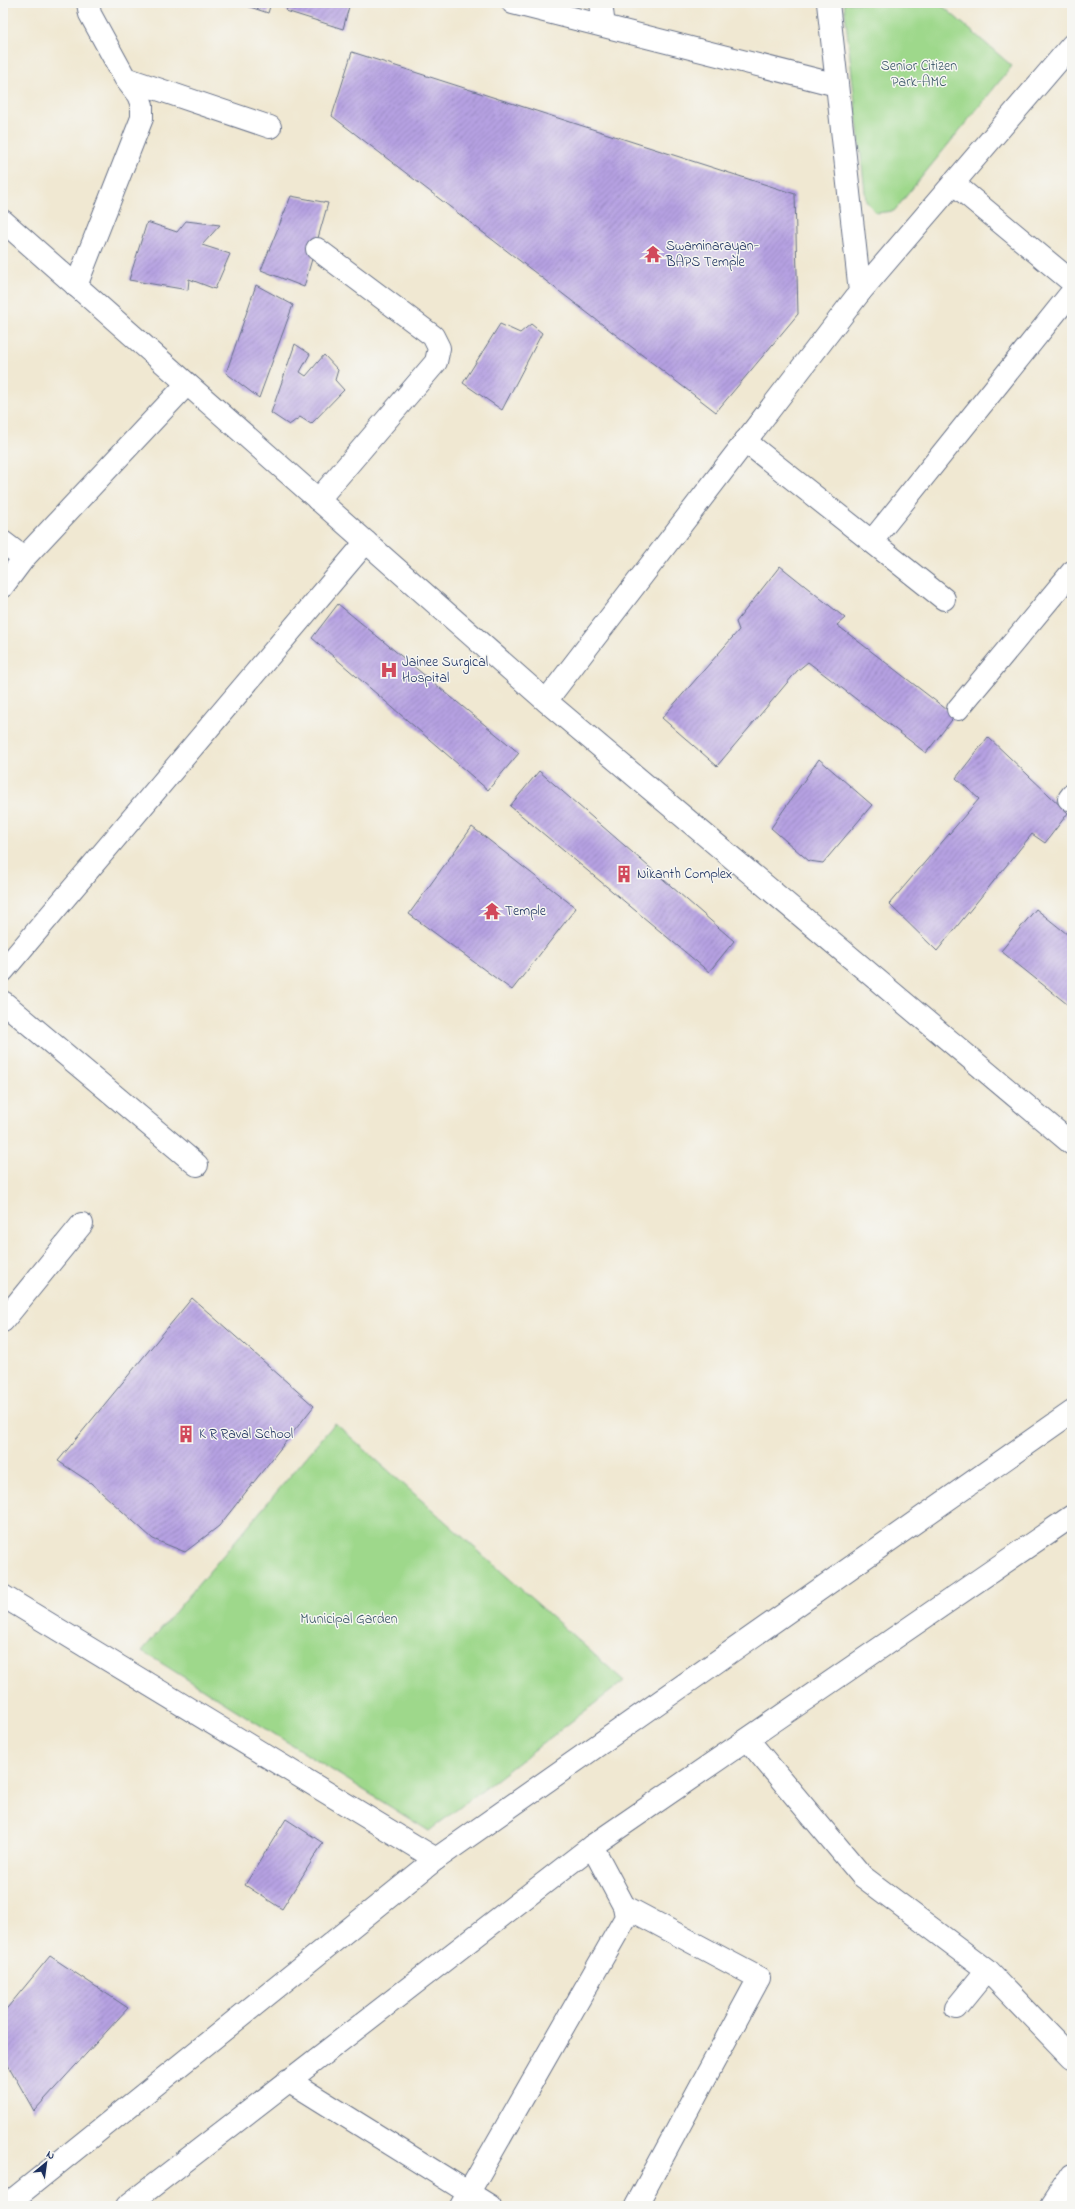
<svg xmlns="http://www.w3.org/2000/svg" width="1075" height="2209" font-family="'Indie Flower',sans-serif">
  <style>
    .green { fill: #9ed88b; stroke: #5c8474 }
    .building { fill: url(#building-hatch) }
    .lines { fill: none; stroke-linecap: round; stroke-linejoin: round }
    .minor-casing { stroke: #667087; stroke-width: 24 }
    .tertiary-casing { stroke: #667087; stroke-width: 24 }
    .secondary-casing { stroke: #667087; stroke-width: 24 }
    .minor { stroke: #fff; stroke-width: 22 }
    .tertiary { stroke: #fff; stroke-width: 22 }
    .secondary { stroke: #fff; stroke-width: 22 }
    .labels { text-anchor: middle; dominant-baseline: central; stroke-width: 3; stroke-linejoin: round; paint-order: stroke }
    .park-label { font-size: 14px; fill: #3c5969; stroke: #f6f6f2 }
    .poi-label { font-size: 14px; fill: #1b2f5e; stroke: #f6f6f2; text-anchor: start }
  </style>
  <defs>
    <pattern id="building-hatch" width="6" height="6" patternUnits="userSpaceOnUse"><rect width="6" height="6" fill="#b6a1e2"/><path d="M-1 1l2-2M0 6l6-6M5 7l2-2" fill="none" stroke="#9384ba"/></pattern>
  </defs>
  <rect width="100%" height="100%" fill="#f6f6f2"/>
  <filter id="ink" filterUnits="userSpaceOnUse"><feTurbulence type="fractalNoise" baseFrequency=".025" numOctaves="2"/><feDisplacementMap in="SourceGraphic" scale="8" xChannelSelector="R" yChannelSelector="G"/><feConvolveMatrix kernelMatrix="1 2 1 2 8 2 1 2 1" color-interpolation-filters="sRGB"/></filter>
  <filter id="wash" filterUnits="userSpaceOnUse"><feTurbulence type="fractalNoise" baseFrequency=".012" numOctaves="4" result="noise"/><feDisplacementMap in="SourceGraphic" scale="16" xChannelSelector="R" yChannelSelector="G"/><feGaussianBlur stdDeviation="0.9" result="paint"/><feColorMatrix in="noise" values="0 0 0 0 0 0 0 0 0 0 0 0 0 0 0 0 0 1.4 0 .05"/><feComposite in="paint" operator="in"/></filter>
  <g filter="url(#wash)">
    <rect width="100%" height="100%" fill="#f0e8d2"/>
    <path class="green" d="M844,3H939L1012,66L894,211L876,213L866,201Z
      M335,1423L624,1681L429,1831L142,1651Z"/>
    <g id="blocks">
      <path class="building" d="M238,3H271L268,13Z
        M289,3H350L343,29L286,11Z
        M352,52L795,194L798,314L716,412L332,116Z
        M291,196L328,203L304,287L261,270Z
        M186,221L220,225L202,245L230,254L215,289L189,279L188,290L129,280L147,222L177,232Z
        M256,285L293,305L259,398L226,373Z
        M500,324L520,333L531,324L542,333L502,410L463,383Z
        M295,344L310,354L300,372L306,376L324,355L338,370L335,380L344,390L311,424L300,417L289,425L271,413Z
        M780,566L845,618L837,625L955,716L926,753L808,662L797,671L717,766L662,718L739,630L736,622Z
        M338,604L519,753L488,790L312,638Z
        M988,737L1068,813L1045,843L1032,834L937,951L889,904L979,799L956,778Z
        M819,759L872,805L823,863L809,861L771,828Z
        M539,771L734,941L709,972L510,806Z
        M472,827L576,908L512,990L409,914Z
        M1036,909L1072,938V1008L1001,951Z
        M192,1298L314,1406L219,1526L185,1552L153,1539L91,1483L58,1461Z
        M286,1819L323,1843L282,1909L245,1885Z
        M50,1956L128,2008L34,2111L3,2056V2013Z"/>
    </g>
  </g>
  <g filter="url(#ink)">
    <use href="#blocks" fill-opacity="0" stroke="#667087" stroke-width="1"/>
    <g class="lines">
      <g class="minor-casing">
        <path id="minor" d="M513,3L837,85
          M601,3L604,26
          M125,78L270,127
          M953,183L1072,282
          M317,249L433,336L439,348L436,362L318,500
          M76,286L142,118V105L138,95L125,78L90,14L88,3
          M860,292L1072,45
          M745,441L944,599
          M872,541L1072,292
          M3,542L24,558
          M3,586L24,558L187,384
          M958,709L1072,572
          M1069,799L1072,795
          M3,971L366,542
          M3,1002L197,1165
          M3,1321L82,1224
          M3,1596L436,1859
          M748,1740L862,1876L987,1970
          M624,1906L759,1978L636,2206
          M956,2008L987,1970L1072,2058
          M288,2080L490,2206
          M461,2206L626,1917L624,1906L592,1846
          M1051,2206L1072,2174"/>
      </g>
      <g class="tertiary-casing">
        <path id="tertiary" d="M3,221L546,701L1072,1144
          M546,701L860,292L828,3"/>
      </g>
      <g class="secondary-casing">
        <path id="secondary" d="M5,2206L436,1859L1072,1412
          M127,2206L592,1846L1072,1516"/>
      </g>
      <use href="#minor" class="minor"/>
      <use href="#tertiary" class="tertiary"/>
      <use href="#secondary" class="secondary"/>
    </g>
  </g>
  <defs>
    <g id="temple-bare" transform="scale(1.38)"><path d="M0-6L5-2H3V0L6.5 2.5H4V6H1.5V3h-3V6H-4V2.5H-6.5L-3 0V-2H-5Z" fill="#d1495b" stroke="#f6f6f2" stroke-width="2.5" paint-order="stroke"/></g>
    <g id="hospital-bare" transform="scale(1.38)"><path d="M-5-5h3v3.5h4V-5h3V5h-3V1.5h-4V5h-3Z" fill="#d1495b" stroke="#f6f6f2" stroke-width="2.5" paint-order="stroke"/></g>
    <g id="building-bare" transform="scale(1.38)"><path d="M-4-6H4V6H1V3H-1V6H-4ZM-2.5-4.3h1.7v1.8h-1.7ZM.8-4.3h1.7v1.8H.8ZM-2.5-1h1.7V.8h-1.7ZM.8-1h1.7V.8H.8Z" fill="#d1495b" stroke="#f6f6f2" stroke-width="2.5" paint-order="stroke"/></g>
  </defs>
  <g fill-rule="evenodd">
    <use href="#temple-bare" x="653" y="254"/>
    <use href="#hospital-bare" x="389" y="670"/>
    <use href="#building-bare" x="624" y="874"/>
    <use href="#temple-bare" x="492" y="911"/>
    <use href="#building-bare" x="186" y="1434"/>
  </g>
  <g class="labels">
    <g class="park-label">
      <text x="919" y="66">Senior Citizen<tspan x="919" dy="16">Park-AMC</tspan></text>
      <text x="349" y="1619">Municipal Garden</text>
    </g>
    <g class="poi-label">
      <text x="666" y="246">Swaminarayan-<tspan x="666" dy="16">BAPS Temple</tspan></text>
      <text x="402" y="662">Jainee Surgical<tspan x="402" dy="16">Hospital</tspan></text>
      <text x="637" y="874">Nikanth Complex</text>
      <text x="505" y="911">Temple</text>
      <text x="199" y="1434">K R Raval School</text>
    </g>
  </g>
  <rect width="1075" height="2209" fill="none" stroke="#f6f6f2" stroke-width="16"/>
  <g transform="translate(46 2163) rotate(29)" stroke="#f6f6f2" stroke-width="3" paint-order="stroke">
  <path d="M0-3L7 15L0 10L-7 15Z" fill="#1b2f5e"/>
  <text y="-6" font-size="11" font-weight="bold" text-anchor="middle" fill="#1b2f5e">N</text>
  </g>
</svg>
